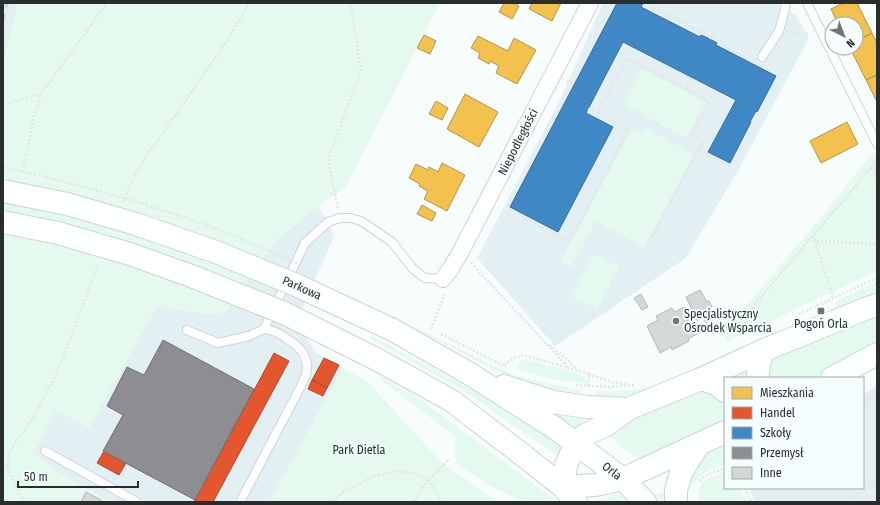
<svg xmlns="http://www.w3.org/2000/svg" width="880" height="505" font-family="'Fira Sans Condensed',sans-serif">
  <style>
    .built { fill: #e3f0f3 }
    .green { fill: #e4faef }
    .homes { fill: #f2c14e; stroke: #b69544 }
    .shops { fill: #e4572e; stroke: #ac4a2e }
    .schools { fill: #3f88c5; stroke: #386d97 }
    .industry { fill: #8d8d92; stroke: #6f7074 }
    .building { fill: #d4d8d8; stroke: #b5b9b9 }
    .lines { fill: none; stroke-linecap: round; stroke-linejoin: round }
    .lane-casing { stroke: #cfd3d4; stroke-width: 10 }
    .street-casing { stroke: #cfd3d4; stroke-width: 18 }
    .secondary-casing { stroke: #cfd3d4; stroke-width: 24 }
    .path { stroke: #e3e4e4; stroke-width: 2.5; stroke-dasharray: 2 2; stroke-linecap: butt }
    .lane { stroke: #feffff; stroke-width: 8 }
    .street { stroke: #feffff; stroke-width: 16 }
    .secondary { stroke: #feffff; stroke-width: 22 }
    .rail { stroke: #d2d4d4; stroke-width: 3; stroke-dasharray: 7 7; stroke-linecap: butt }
    .secondary-bridge-casing { stroke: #cfd3d4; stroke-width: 24; stroke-linecap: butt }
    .path-bridge { stroke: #e3e4e4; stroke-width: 2.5; stroke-dasharray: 2 2; stroke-linecap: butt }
    .secondary-bridge { stroke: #feffff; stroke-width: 22 }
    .poi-dot { fill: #717576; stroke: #f5fdff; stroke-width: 1.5 }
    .labels { text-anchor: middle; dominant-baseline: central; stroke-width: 4; stroke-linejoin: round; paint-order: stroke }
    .street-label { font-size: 12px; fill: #292d2d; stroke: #f5fdff }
    .poi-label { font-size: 12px; fill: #292d2d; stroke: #f5fdff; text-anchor: start }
    .park-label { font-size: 12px; fill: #0b3220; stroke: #f5fdff }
  </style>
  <rect width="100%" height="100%" fill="#f7fcfd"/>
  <path class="built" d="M3,3H19L3,61Z
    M603,3H776L796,15L809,38L739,169L686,258L555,346L477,258L559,102Z
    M318,206L328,222L334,236L300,314L303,332L316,353L343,368L270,502H110L59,473L33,453L56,410L89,427L157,306L223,316L276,240Z
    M877,385V499L868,502H755L749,488H863V395Z"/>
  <path class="green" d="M19,3H440L345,188L318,206L276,240L223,316L157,306L89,428L56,410L33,453L59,473L110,502H3V61Z
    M642,68L705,102L686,138L623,104Z
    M632,128L642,133L645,128L694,154L644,247L596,221L571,267L561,262Z
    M873,152L877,157V271L726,342L723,324L738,315L828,209Z
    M593,254L619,267L597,309L571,296Z
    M877,282V301L838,309L835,302L859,290Z
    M877,314V344L847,362L816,378H765L768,361L790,348Z
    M417,328L496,367L514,375L554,385L580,390L582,395V399L507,377L416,329Z
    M371,335L515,413L564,447L561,458L464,391L370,339Z
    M745,346L743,350L646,392L620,399L595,401L596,391C620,392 642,391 665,383Z
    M525,359L580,374L587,380L588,384L551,379L517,369L521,360Z
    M753,366L751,378H727Z
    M343,368L367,381L444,465L498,502H270Z
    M383,377L420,399L558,502H525L488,485L457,464L454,454L456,437L385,383L380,379Z
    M703,389L721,399L723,404L725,413L724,419L720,424L641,462L604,433Z
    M548,412L582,413L587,426L576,433Z
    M725,442V464C711,470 699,472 693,487L685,486L705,454Z
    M725,472V488H741L747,501L699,502C696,480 708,479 725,472Z
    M621,493L623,494L628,499L616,502H594L598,500Z
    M659,493H670L671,502H658L654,498Z"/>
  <path class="homes" d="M504,3H514L519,6L512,19L499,12Z
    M532,3H561L552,21L529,9Z
    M843,3H857L872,33L856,41V24H838L831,9Z
    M872,33L877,43V75L866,80L850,48H856V41Z
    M424,35L436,41L430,54L417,48Z
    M478,36L508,51L514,38L536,50L517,84L496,73L499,66L490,61L489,64L478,58L480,53L471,48Z
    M877,75V102L866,80Z
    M465,94L498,112L479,147L447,129Z
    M436,101L448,108L442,120L429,114Z
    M847,122L858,144L821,163L810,141Z
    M442,163L465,175L447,211L424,199L428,191L419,186L420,184L409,178L416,164L428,170L429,167L438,172Z
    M422,205L436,213L432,221L417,214Z"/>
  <path class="shops" d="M274,353L289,361L213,502H194Z
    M324,358L339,365L327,388L312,380Z
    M312,380L327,388L323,396L308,389Z
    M104,451L126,463L119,475L97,463Z"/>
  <path class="schools" d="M617,3H643L641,7L700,37L701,35L710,39L717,43L716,45L776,76L757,112L756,111L750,122H751L730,163L708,152L736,100L623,42L586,113L613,127L558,232L510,207Z"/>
  <path class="industry" d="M163,340L254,389L195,500L103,451L123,415L107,406L127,367L144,375Z"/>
  <path class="building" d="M700,290L707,302L709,301L712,307L709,308L715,319L706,323L703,317L694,322L699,333L688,339L689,341L672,350L671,347L660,353L647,326L658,320L656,316L672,308L674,312L685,307L689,312L692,310L686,297Z
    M641,294L648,307L642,310L634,298Z
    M86,492L101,500L100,502H81Z"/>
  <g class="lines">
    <g class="lane-casing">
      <path id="lane" d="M807,3L877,144
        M762,57L779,31L784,13L786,3
        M187,330L218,343L249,336L264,329L305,243L328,222L340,218H350L361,221L392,242L413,269L425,278L443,279
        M45,451L137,502
        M240,502L301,386C302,382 305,378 306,375C310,358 301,347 287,339C281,334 273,330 264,329"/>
    </g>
    <g class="street-casing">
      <path id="street" d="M443,279L451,268L460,253L590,3"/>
    </g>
    <g class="secondary-casing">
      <path id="secondary" d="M393,330L470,374L555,428L623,479L645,502
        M378,360L452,401L524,456L563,487L576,502
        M758,378V371L762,351
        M832,378L877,354
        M701,379L717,384L725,391
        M504,386L553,402L587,407L628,409
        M563,487L566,465L576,443L585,435L606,425L628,409L701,379L762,351L865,309L877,305
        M563,487L595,485L623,479L725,432
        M676,502V490L681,473L698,445"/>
    </g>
    <path class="path" d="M651,3L649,5L726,45L725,47L750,60
      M790,32L809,34
      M710,39L716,27
      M567,81L574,84
      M3,105L40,94
      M588,109L597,113L627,58L686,89
      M698,150L713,158L714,156
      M713,158L730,167
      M870,168L874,171L877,182
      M23,172L34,116L41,94L107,3
      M123,202L137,170L227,41L249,3
      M338,208L328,159L361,70L350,3
      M524,218L569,242L629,130L597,113
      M652,237L703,141L692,135L710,102L686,89L691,77
      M811,237L817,242L819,241L877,244
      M817,242L816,245L831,291L833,299
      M471,263L569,368
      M799,314L877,278
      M431,329L445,294
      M763,329H760L747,318L748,312L877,161
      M441,334L506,367
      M550,345L566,358L577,370
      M504,365L514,358L523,355L589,374L588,387
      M589,374L612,382L628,384
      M576,385L608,387L635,385
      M863,401L877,395
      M700,481L705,476L725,468
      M745,488L751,502
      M24,502L7,467L9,452L29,424L54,379L73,332L98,264
      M329,502L348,489L374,476L399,471L417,474L428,480L414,502
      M442,502L428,480L450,459
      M849,502L852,497L877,484"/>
    <use href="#lane" class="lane"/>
    <use href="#street" class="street"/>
    <use href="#secondary" class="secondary"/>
    <path class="rail" d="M3,21L7,3"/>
    <g class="secondary-bridge-casing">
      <path id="secondary-bridge" d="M3,191L67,204L136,224L216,252L296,285L393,330
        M3,222L58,233L130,254L194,277L284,313L378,360"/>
    </g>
    <path class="path-bridge" d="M3,167C79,184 154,205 227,233C250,242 273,253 297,263"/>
    <use href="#secondary-bridge" class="secondary-bridge"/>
  </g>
  <g class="poi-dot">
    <rect x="817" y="307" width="8" height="8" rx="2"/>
    <circle cx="676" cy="321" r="4"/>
  </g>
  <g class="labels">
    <g class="street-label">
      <text transform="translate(518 142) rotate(-63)">Niepodległości</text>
      <text transform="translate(302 288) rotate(24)">Parkowa</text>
      <text transform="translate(612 471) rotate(38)">Orla</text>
    </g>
    <g class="poi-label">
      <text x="684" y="314">Specjalistyczny<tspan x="684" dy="14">Ośrodek Wsparcia</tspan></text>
      <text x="821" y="324" text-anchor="middle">Pogoń Orla</text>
    </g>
    <g class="park-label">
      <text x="359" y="450">Park Dietla</text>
    </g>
  </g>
  <rect width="880" height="505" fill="none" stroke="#292d2d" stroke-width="8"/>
  <rect x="724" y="377" width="140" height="112" fill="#f5fdff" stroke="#a3aaab"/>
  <rect x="732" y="387" width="20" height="12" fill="#f2c14e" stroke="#a3aaab"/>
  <text x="760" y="397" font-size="12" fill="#292d2d">Mieszkania</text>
  <rect x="732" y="407" width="20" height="12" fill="#e4572e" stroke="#a3aaab"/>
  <text x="760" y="417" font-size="12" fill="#292d2d">Handel</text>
  <rect x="732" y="427" width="20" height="12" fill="#3f88c5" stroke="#a3aaab"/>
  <text x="760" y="437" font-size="12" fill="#292d2d">Szkoły</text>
  <rect x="732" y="447" width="20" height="12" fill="#8d8d92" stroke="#a3aaab"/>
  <text x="760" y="457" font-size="12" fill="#292d2d">Przemysł</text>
  <rect x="732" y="467" width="20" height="12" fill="#d4d8d8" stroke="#a3aaab"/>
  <text x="760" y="477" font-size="12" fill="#292d2d">Inne</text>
  <g transform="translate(844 36) rotate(138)"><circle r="19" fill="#f5fdff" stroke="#a3aaab"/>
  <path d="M0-3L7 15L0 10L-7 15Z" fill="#717576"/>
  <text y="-6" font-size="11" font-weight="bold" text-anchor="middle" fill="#292d2d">N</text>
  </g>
  <path d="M18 481v6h120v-6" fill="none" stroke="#292d2d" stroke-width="2"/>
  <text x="24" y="481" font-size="12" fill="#292d2d" stroke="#f5fdff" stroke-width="3" paint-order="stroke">50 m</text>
</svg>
